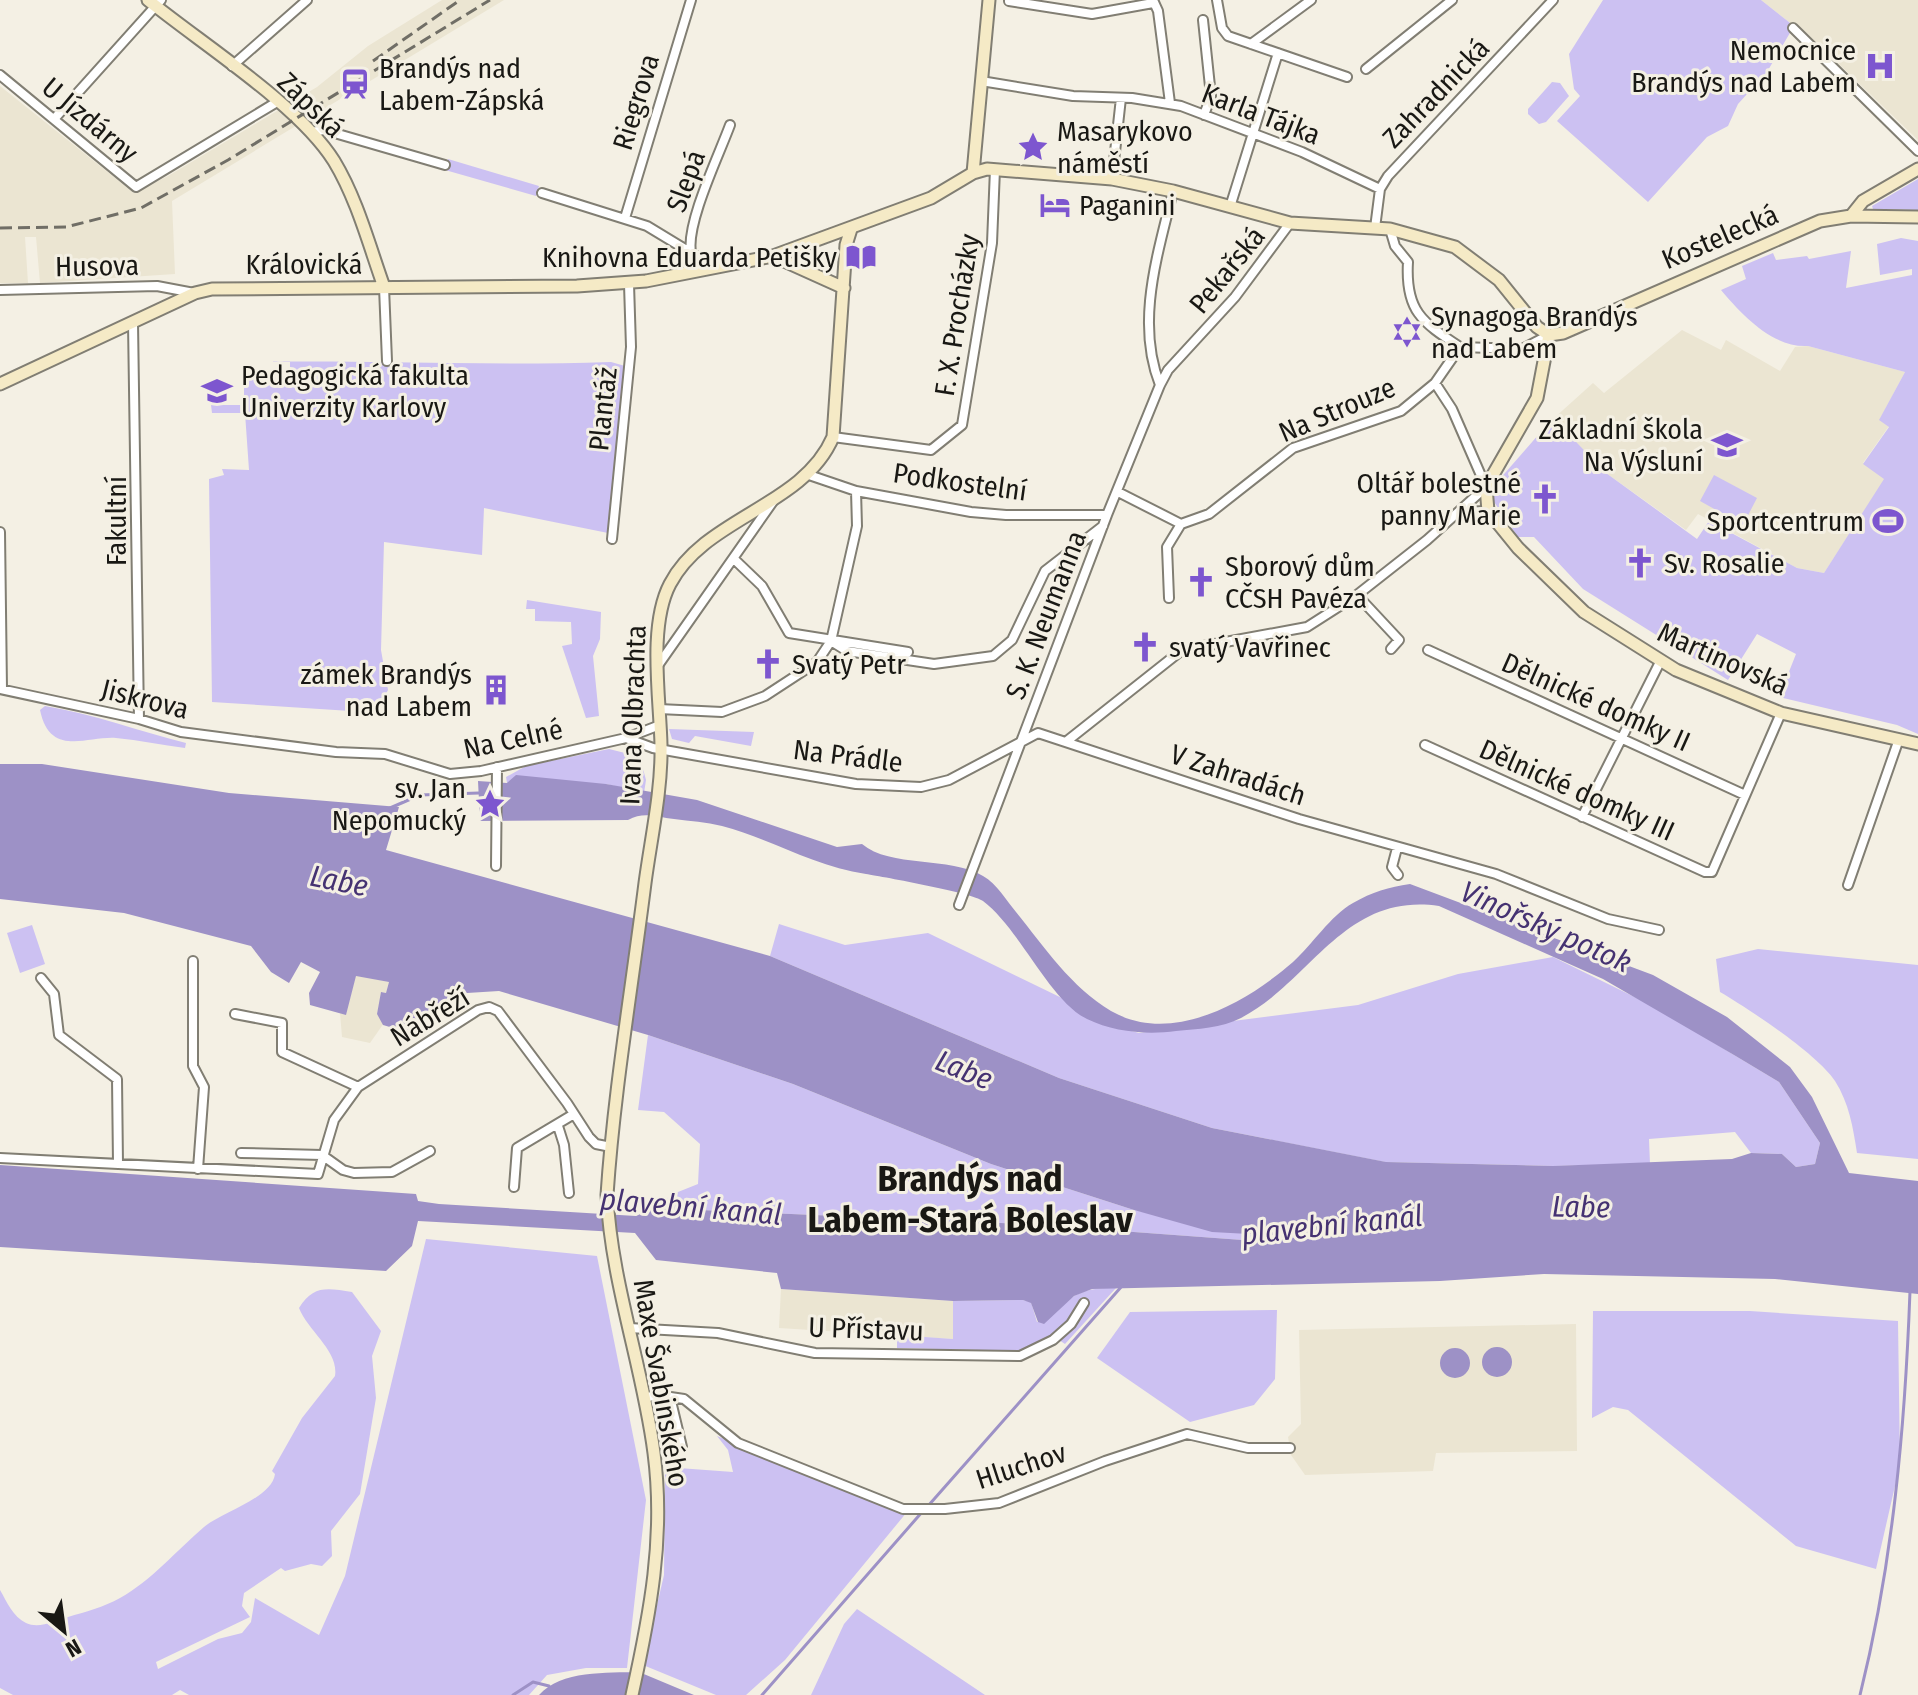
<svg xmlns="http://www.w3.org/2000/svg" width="1918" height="1695" font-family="'Fira Sans Condensed',sans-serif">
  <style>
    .built { fill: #ebe5d2 }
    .green { fill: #ccc1f2 }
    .water { fill: #9d91c6 }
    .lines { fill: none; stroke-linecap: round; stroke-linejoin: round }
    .stream { stroke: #9d91c6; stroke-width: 3 }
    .street-casing { stroke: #817e73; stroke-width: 12 }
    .secondary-casing { stroke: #817e73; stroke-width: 15 }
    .street { stroke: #fff; stroke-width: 8 }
    .secondary { stroke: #f5eac6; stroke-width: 11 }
    .rail { stroke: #706e66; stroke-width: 3; stroke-dasharray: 12 6; stroke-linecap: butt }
    .labels { text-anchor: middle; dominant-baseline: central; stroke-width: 6; stroke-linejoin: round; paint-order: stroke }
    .poi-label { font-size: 28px; fill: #191814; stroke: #f4f0e4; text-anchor: start }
    .street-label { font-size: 28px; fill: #191814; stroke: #f4f0e4 }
    .water-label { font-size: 30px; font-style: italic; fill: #453272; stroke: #f4f0e4 }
    .district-label { font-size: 36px; font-weight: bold; fill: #191814; stroke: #f4f0e4 }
  </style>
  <rect width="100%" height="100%" fill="#f4f0e4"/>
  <path class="built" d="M442,0H504L172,201L175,274L40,283L36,237H25L28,283H0V86L134,193L168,176L317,87L368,46Z
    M1761,0H1918V140L1797,24L1794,26Z
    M1682,330L1721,350L1726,340L1780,371L1795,347L1808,346L1905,372L1880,419L1889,426L1863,463L1885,479L1824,573L1797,568L1698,514L1686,530L1606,473L1553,419L1593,383L1604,393Z
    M356,975L389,982L386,993L382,992L377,1014L384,1023L370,1043L342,1037L340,1013L346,1014Z
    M781,1289L953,1301V1339L779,1328Z
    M1576,1324L1577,1451L1436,1453L1433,1471L1305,1475L1291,1455L1288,1437L1301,1424L1299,1330Z"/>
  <path class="green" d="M1603,0H1761L1794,26L1767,72L1738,104L1728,126L1707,137L1648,202L1557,121L1580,96L1574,89L1569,54Z
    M1552,82L1560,83L1569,96L1546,122L1539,124L1528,114V109Z
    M448,159L539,186L536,196L445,170Z
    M1918,179V210L1873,209L1872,206Z
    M1901,238L1918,241V734L1897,725L1779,697L1796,654L1757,634L1728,680L1583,589L1534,537H1518L1492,499L1491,489L1553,418L1606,473L1697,539L1709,521L1797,568L1824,573L1884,479L1863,464L1889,427L1879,420L1905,372L1808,346C1773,348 1742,315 1721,290L1746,279L1742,266L1773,253L1776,260L1807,256L1809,259L1851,251L1846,288L1912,275V269L1880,275L1877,244Z
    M272,361C385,361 498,366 611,362L625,366L608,533L484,508L482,555L384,542L381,650L388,690L378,708H367L366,712L212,702L209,479L224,475L222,469L249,470L245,413H212L211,405H244V377H290V361Z
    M1714,475L1757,498L1743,525L1700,501Z
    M527,600L601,612L600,639L593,656L599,716L586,718L562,646L572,644L571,622L535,621V609H526Z
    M45,706C94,714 138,731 186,743L185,748C162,745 139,740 116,738C87,736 50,758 40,710Z
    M669,729L754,732L751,746L695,736L689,743L672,739Z
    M609,749L625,753L642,765L646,780L644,793L606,784L507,783L506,777L526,766Z
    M779,924L845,945L928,933L1066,1000L1086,1018L1139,1033L1358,1005L1458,974L1553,957L1651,1005L1779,1082L1820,1143L1815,1164L1796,1167L1782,1154L1751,1153L1735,1132L1649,1139L1650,1164L1553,1166L1385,1162L1212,1128L1059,1078L770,956Z
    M32,925L45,964L20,973L7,933Z
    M1758,949L1918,965V1159L1857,1153C1853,1127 1849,1103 1835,1081C1817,1054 1749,1009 1720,992L1716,959Z
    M648,1035L793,1084L991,1164L1134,1210L1257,1236L1321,1237L1256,1241L1025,1224L654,1208L673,1194L698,1184L700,1144L664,1112L638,1110Z
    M426,1239L597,1256L646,1500L627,1668H586L547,1675L529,1695H189L180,1690L172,1695H13L0,1688V1590C7,1602 13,1617 26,1623C39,1629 55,1621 68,1617C85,1612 104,1607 120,1598C151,1581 177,1550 204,1527C222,1512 272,1498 275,1474L272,1471L302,1418L335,1376C339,1351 308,1331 299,1308C313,1285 327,1288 352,1292L381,1331L372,1356L376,1398L360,1494L331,1531L332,1556L322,1566L311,1564L285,1571L281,1568L244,1593L242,1606L250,1617L156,1662L158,1669L218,1639L242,1633L251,1622L255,1598L319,1635L345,1576Z
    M1116,1288L1065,1344L1053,1336L1021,1351L897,1348V1335L953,1339V1301L1023,1300L1031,1302L1037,1322C1054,1320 1061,1303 1076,1295C1089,1288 1101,1288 1116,1288Z
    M1277,1310L1275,1379L1254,1405L1190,1422L1097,1358L1130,1312Z
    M1593,1311H1750L1898,1321L1900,1464L1876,1569L1796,1546L1628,1410L1613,1407L1592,1418Z
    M717,1436L907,1512L785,1660L746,1695H716L643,1665L664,1575L665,1467L733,1472L728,1450Z
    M857,1609L985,1695H811L844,1624Z"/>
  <path class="water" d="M0,764H42L229,793L399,807L386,850L770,956L1059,1078L1212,1128L1386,1162L1553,1166L1732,1159L1751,1153L1782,1154L1796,1167L1815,1164L1820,1143L1779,1082L1734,1055L1603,979L1439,906C1344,892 1312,981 1241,1018C1222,1028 1197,1029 1176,1031C1147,1035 1114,1032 1087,1019C1049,1000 1020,929 983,901C973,893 884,877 866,874C815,867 771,839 722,826C706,822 690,821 674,819C656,817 644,811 628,820L480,821L478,781L507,783L516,775L606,784L697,800L837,847L862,844C890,868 950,856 983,876C997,884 1006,900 1016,912C1045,948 1071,987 1111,1011C1172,1046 1247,1002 1293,962C1313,944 1330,916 1353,903C1372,892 1389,887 1410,884L1653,975L1727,1017L1790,1067L1812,1097L1849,1173L1918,1181V1294L1775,1279L1544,1274L1440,1281L1092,1289L1074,1296L1044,1324L1038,1322L1031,1303L1023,1300L953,1301L781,1289L777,1273L656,1260L635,1233L418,1221L412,1246L386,1271L0,1247V1165L416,1194L418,1201L439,1204L636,1216L654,1208L1025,1224L1256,1241L1306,1237L1212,1232L1134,1210L991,1164L793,1084L648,1035L499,991L467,993L407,1032L383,1025L377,1014L381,992L386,993L389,982L356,976L346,1015L310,1005L309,993L320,972L301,962L289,983L271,972L251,946L124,913L0,899Z
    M1482 1362a15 15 0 1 1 30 0a15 15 0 1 1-30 0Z
    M1440 1363a15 15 0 1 1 30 0a15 15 0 1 1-30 0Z
    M639,1672L694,1695H539C561,1670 607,1673 639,1672Z"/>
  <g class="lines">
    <path class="stream" d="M390,808L420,795L479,793
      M928,1506L1122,1286
      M513,1695L533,1682L549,1686
      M762,1695L923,1511
      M1860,1695C1893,1563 1905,1427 1910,1291"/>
    <g class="street-casing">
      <path id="street" d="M1153,0L1158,11L1170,103
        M1217,0L1222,28L1228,36L1347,77
        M1009,1L1092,14L1153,3
        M1203,20L1211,96L1204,115
        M1793,28L1918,151
        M1251,44L1311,0
        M232,66L307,0
        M1366,69L1452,0
        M0,75L136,187L277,102
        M981,81L1073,96L1132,98L1181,106L1302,152L1380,189
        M55,118L161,0
        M311,132L324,130L445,165
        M1112,179L1121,98
        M542,193L647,226L713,266
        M1230,207L1278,53
        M625,218L691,0
        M1375,228L1380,189L1388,176L1553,0
        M1390,229L1395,246L1408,262C1405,311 1422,322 1460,347
        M691,252C686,223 719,155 730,125
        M384,287L387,361
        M0,290L157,286L194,293
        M133,323L139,719
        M1460,347L1522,349L1549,335
        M1160,385C1135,322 1158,254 1173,191
        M833,437L931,450L962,425L992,243L995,169
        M809,475L856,491L971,512L1006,515H1107
        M1118,492L1181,524
        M1459,512L1488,511
        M1181,524L1209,514L1293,448L1401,411L1435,383L1460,347
        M0,532L2,689
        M612,539L631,347L629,284
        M734,559L762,586L789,633L908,652
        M1357,595L1399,640L1391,649
        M1169,598L1167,547L1181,524
        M831,641L847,651L934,664L993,656L1012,640L1045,571L1103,526
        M1428,650L1745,795
        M659,664L774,500
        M0,689L139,719L181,732L336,752L385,754L450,774L481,771L626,738L660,725
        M659,709L722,712L765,696L817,662L831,641L857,526L856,491
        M626,738L653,748L856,784L921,787L949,780L1038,733L1299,819L1496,874L1608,919L1659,930
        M1067,741L1182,650L1307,627L1357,595L1427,540L1486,487L1452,409L1435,383
        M1425,745L1705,872H1712L1781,713
        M1582,817L1660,662
        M1397,848L1392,867L1398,875
        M496,866L497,767
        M1848,885L1899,739
        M959,905L1107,515L1160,385L1168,370L1235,297L1290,223
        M193,961V1066L204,1087L198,1169
        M41,978L54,994L59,1035L117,1079L118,1164
        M235,1014L282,1023V1052L358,1087
        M558,1126L564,1145L569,1193
        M241,1153L322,1155L343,1170L354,1173L392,1172L430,1151
        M0,1158L318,1174L334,1120L358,1087L478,1010L489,1007L498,1011L567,1103L589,1137L596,1144L611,1147
        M514,1187L517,1148L574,1114
        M629,1328L718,1333L815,1353L1020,1356L1053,1340L1071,1324L1084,1303
        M670,1397L682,1447
        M644,1398L657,1395L684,1399L738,1443L903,1509H945L999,1503L1105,1461L1187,1434L1248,1448H1290"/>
    </g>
    <g class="secondary-casing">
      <path id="secondary" d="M148,0C202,44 299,105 334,161C357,199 369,245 384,287
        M973,173L989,0
        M1851,216L1863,201L1918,169
        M773,256L844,288
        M1549,335L1537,398L1486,487L1488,511L1518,548L1584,612L1676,670L1781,713L1918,744
        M1549,335L1563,333L1820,221L1851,216L1918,217
        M0,384L195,293L212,289L577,286L646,281L773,256L931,198L973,173L987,169L1112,179L1173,191L1290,223L1390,229L1455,247L1499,280L1537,327L1549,335
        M632,1695C650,1614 665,1537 654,1453C643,1367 611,1282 607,1195C614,1091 632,987 645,883C651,838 662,790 661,745C660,698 648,626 670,584C705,517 803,507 833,437L846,245L851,229"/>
    </g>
    <use href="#street" class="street"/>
    <use href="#secondary" class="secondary"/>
    <path class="rail" d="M373,61L460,0
      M0,228L66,227L141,208L228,160L490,0"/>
  </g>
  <defs>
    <g id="hospital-bare" transform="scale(2.4)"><path d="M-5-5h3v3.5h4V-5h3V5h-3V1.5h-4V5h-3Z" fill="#7d56cf" stroke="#f4f0e4" stroke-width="2.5" paint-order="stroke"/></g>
    <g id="station-bare" transform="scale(2.4)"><path d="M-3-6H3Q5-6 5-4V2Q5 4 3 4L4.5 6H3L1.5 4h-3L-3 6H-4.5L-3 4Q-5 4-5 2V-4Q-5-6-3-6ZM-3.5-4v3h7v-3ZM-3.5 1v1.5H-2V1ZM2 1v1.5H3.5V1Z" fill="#7d56cf" stroke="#f4f0e4" stroke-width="2.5" paint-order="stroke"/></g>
    <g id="sight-bare" transform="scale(2.4)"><path d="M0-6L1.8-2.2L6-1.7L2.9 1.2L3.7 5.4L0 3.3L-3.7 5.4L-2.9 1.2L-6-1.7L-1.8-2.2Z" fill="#7d56cf" stroke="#f4f0e4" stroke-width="2.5" paint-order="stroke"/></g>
    <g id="hotel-bare" transform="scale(2.4)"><path d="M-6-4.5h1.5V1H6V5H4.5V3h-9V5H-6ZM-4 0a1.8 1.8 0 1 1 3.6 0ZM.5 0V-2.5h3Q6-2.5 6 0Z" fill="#7d56cf" stroke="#f4f0e4" stroke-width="2.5" paint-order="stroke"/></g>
    <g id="library-bare" transform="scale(2.4)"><path d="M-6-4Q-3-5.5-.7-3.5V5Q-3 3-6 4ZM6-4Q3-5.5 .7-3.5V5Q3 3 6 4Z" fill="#7d56cf" stroke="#f4f0e4" stroke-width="2.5" paint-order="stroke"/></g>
    <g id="synagogue-bare" transform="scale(2.4)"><path d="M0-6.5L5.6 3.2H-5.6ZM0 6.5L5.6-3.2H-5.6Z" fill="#7d56cf" stroke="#f4f0e4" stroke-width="2.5" paint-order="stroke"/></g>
    <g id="university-bare" transform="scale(2.4)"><path d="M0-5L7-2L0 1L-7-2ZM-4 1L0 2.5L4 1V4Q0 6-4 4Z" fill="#7d56cf" stroke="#f4f0e4" stroke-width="2.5" paint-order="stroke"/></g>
    <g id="school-bare" transform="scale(2.4)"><path d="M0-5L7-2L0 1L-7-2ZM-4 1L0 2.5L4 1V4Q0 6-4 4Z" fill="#7d56cf" stroke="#f4f0e4" stroke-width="2.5" paint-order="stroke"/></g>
    <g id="church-bare" transform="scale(2.4)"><path d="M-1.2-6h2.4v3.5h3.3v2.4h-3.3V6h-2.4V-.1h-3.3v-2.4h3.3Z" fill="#7d56cf" stroke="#f4f0e4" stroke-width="2.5" paint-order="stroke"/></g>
    <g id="stadium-bare" transform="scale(2.4)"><path d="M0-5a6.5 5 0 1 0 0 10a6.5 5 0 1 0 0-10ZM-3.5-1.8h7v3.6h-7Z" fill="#7d56cf" stroke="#f4f0e4" stroke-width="2.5" paint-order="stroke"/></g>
    <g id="building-bare" transform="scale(2.4)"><path d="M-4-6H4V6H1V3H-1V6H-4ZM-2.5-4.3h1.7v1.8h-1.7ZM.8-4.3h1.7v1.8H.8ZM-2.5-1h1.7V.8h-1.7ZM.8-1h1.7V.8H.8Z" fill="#7d56cf" stroke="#f4f0e4" stroke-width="2.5" paint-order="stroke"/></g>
  </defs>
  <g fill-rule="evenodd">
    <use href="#hospital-bare" x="1880" y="66"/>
    <use href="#station-bare" x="355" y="84"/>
    <use href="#sight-bare" x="1033" y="147"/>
    <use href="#hotel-bare" x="1055" y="205"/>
    <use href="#library-bare" x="861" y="257"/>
    <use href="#synagogue-bare" x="1407" y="332"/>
    <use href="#university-bare" x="217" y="391"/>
    <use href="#school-bare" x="1727" y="445"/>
    <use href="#church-bare" x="1545" y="499"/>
    <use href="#stadium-bare" x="1888" y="521"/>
    <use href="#church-bare" x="1640" y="563"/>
    <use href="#church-bare" x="1201" y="582"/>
    <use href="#church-bare" x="1145" y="647"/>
    <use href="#church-bare" x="768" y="664"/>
    <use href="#building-bare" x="496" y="690"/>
    <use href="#sight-bare" x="490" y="804"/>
  </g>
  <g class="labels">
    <g class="poi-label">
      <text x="1856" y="50" text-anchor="end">Nemocnice<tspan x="1856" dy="32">Brandýs nad Labem</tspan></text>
      <text x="379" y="68">Brandýs nad<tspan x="379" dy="32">Labem-Zápská</tspan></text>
      <text x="1057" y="131">Masarykovo<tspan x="1057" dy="32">náměstí</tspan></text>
      <text x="1079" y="205">Paganini</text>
      <text x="837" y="257" text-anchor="end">Knihovna Eduarda Petišky</text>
      <text x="1431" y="316">Synagoga Brandýs<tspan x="1431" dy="32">nad Labem</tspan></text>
      <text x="241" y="375">Pedagogická fakulta<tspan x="241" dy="32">Univerzity Karlovy</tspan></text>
      <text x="1703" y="429" text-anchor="end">Základní škola<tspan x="1703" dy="32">Na Výsluní</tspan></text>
      <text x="1521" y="483" text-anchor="end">Oltář bolestné<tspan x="1521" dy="32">panny Marie</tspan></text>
      <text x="1864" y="521" text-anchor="end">Sportcentrum</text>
      <text x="1664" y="563">Sv. Rosalie</text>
      <text x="1225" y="566">Sborový dům<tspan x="1225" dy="32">CČSH Pavéza</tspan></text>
      <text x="1169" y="647">svatý Vavřinec</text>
      <text x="792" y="664">Svatý Petr</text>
      <text x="472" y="674" text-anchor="end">zámek Brandýs<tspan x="472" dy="32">nad Labem</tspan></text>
      <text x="466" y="788" text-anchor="end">sv. Jan<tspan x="466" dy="32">Nepomucký</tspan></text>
    </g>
    <g class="street-label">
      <text transform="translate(1436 93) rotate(-46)">Zahradnická</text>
      <text transform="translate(636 102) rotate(-73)">Riegrova</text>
      <text transform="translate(311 105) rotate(44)">Zápská</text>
      <text transform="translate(1261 114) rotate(21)">Karla Tájka</text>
      <text transform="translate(90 120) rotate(40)">U Jízdárny</text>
      <text transform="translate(686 181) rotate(-70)">Slepá</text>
      <text transform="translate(1720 237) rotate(-23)">Kostelecká</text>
      <text x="304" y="264">Královická</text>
      <text transform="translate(97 266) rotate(-1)">Husova</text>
      <text transform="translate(1227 270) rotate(-51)">Pekařská</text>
      <text transform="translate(957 315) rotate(-81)">F. X. Procházky</text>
      <text transform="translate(603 409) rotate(-84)">Plantáž</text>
      <text transform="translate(1337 410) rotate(-23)">Na Strouze</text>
      <text transform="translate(960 482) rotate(8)">Podkostelní</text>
      <text transform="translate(116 521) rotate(-90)">Fakultní</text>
      <text transform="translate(1046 615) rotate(-69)">S. K. Neumanna</text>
      <text transform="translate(1723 659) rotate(24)">Martinovská</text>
      <text transform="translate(145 699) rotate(14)">Jiskrova</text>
      <text transform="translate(1596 702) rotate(24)">Dělnické domky II</text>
      <text transform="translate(633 715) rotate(-88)">Ivana Olbrachta</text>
      <text transform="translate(513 739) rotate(-12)">Na Celné</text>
      <text transform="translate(848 756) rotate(7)">Na Prádle</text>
      <text transform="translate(1238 775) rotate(18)">V Zahradách</text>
      <text transform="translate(1577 790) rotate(24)">Dělnické domky III</text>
      <text transform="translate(430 1017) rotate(-31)">Nábřeží</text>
      <text transform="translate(866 1329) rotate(2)">U Přístavu</text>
      <text transform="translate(661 1383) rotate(80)">Maxe Švabinského</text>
      <text transform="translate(1021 1466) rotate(-18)">Hluchov</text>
    </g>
    <g class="water-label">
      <text transform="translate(339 881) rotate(11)">Labe</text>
      <text transform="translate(1546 927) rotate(24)">Vinořský potok</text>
      <text transform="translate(964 1070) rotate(22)">Labe</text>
      <text transform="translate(691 1207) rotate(5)">plavební kanál</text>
      <text transform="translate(1581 1207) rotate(1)">Labe</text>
      <text transform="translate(1332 1225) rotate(-6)">plavební kanál</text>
    </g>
    <g class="district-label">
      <text x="970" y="1179">Brandýs nad<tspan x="970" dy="41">Labem-Stará Boleslav</tspan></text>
    </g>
  </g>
  <g transform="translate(64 1631) rotate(151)" stroke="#f4f0e4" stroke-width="6" paint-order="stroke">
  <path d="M0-6L14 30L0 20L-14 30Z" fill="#191814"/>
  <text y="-12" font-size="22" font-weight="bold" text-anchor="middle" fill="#191814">N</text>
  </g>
</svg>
